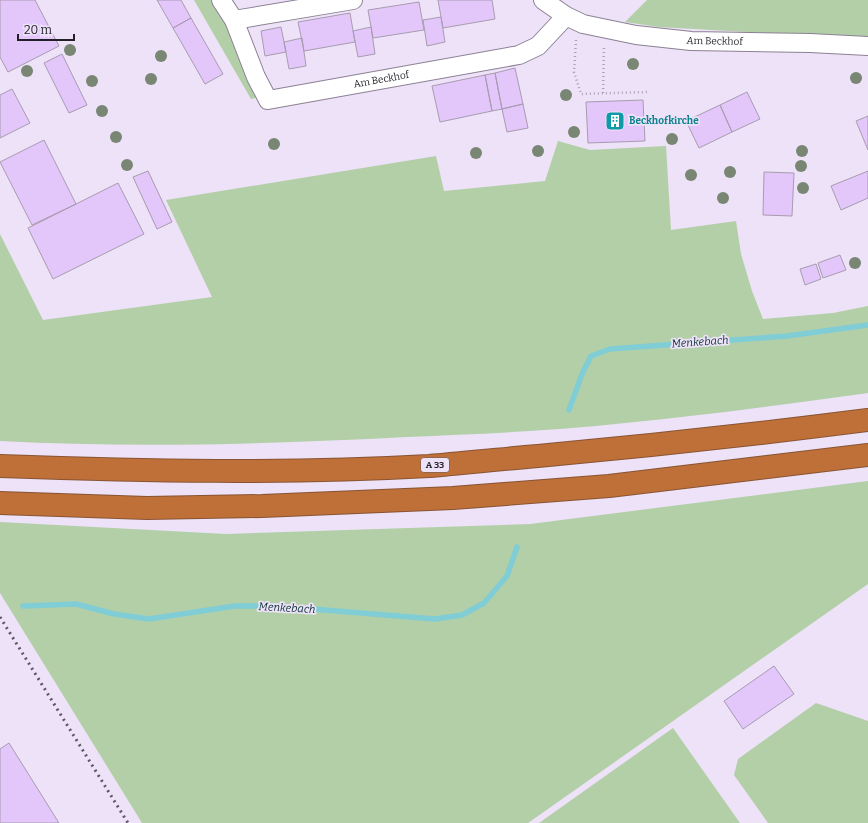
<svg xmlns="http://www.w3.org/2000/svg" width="868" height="823" font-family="Bitter,serif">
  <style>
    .green { fill: #b2cfa7 }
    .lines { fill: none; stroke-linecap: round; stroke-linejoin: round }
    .stream { stroke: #80cdd6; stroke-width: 5.5 }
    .building { fill: #e3c6fa; stroke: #a79cb0 }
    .minor-casing { stroke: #8c8194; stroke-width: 20 }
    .highway-casing { stroke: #885433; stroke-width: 24 }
    .path { stroke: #aaa1b2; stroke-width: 2.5; stroke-dasharray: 1 3; stroke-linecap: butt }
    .minor { stroke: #fff; stroke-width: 18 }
    .highway { stroke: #bf7039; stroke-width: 22 }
    .rail { stroke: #5e5864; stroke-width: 3; stroke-dasharray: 2 4; stroke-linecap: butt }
    .tree { fill: #798673 }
    .labels { text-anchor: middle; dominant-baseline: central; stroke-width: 3.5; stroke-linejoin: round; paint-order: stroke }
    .shield { fill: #ede2f7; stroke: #605a65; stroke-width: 1 }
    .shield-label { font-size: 9px; font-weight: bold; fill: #231f27 }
    .street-label { font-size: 10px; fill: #231f27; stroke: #ede2f7 }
    .culture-label { font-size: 10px; font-weight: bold; fill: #0d838f; stroke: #ede2f7; text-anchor: start }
    .water-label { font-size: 11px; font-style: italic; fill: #0a3135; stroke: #ede2f7 }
  </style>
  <rect width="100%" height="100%" fill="#ede2f7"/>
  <path class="green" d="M194,0H214L221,7L259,97L251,99Z
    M647,0H868V39L659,27L625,22Z
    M558,141L590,150L666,146L671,230L736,221L741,254L752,291L763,319L833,313L868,306V393C787,404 706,415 625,423C552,431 479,434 407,437C271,444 135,448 0,441V234L43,320L212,297L166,200L436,156L444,191L545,181Z
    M868,481V584L528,823H142L0,593V522L226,534L530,524Z
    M816,703L868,721V823H768L734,775L738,759Z
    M673,728L740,823H539Z"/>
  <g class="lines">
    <path class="stream" d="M569,410L582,374L591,356L610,349L787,336L868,325
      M23,606L76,604L114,614L149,619L235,606H275L435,619L462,615L484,603L507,576L517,547"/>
  </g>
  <path class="building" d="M0,0H35L59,46L8,72L0,57Z
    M157,0H181L191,18L173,28Z
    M438,0H492L495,19L443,28Z
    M419,2L424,30L373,38L368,10Z
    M350,13L355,42L304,51L298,22Z
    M441,17L445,42L427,46L423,20Z
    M191,18L223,74L205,84L173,28Z
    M281,27L286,52L265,56L261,31Z
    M371,27L375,54L358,57L353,31Z
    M302,38L306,66L289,69L284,42Z
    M62,54L87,105L69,113L44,63Z
    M515,68L523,104L502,109L495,73Z
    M495,73L502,109L492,111L485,75Z
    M485,75L492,111L440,122L432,86Z
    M12,89L30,123L0,138V95Z
    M747,92L760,119L732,132L720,105Z
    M643,100L645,141L588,143L586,102Z
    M523,104L528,128L507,132L502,109Z
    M720,105L732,132L699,148L686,121Z
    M868,116V150L856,121Z
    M44,140L76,204L32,225L0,162Z
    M148,171L172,222L157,229L133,177Z
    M868,171V198L841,210L831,186Z
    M764,172L794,173L792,216L763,215Z
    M118,183L144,234L53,279L28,228Z
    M840,255L846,270L823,278L818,263Z
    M816,264L821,279L805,285L800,269Z
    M774,666L794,694L743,729L724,701Z
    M9,743L59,823H0V749Z"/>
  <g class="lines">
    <g class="minor-casing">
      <g id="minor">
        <path id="s1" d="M221,0L234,20L256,77L268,100L519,55L538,46L566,16"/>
        <path id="s2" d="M543,0L566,16L583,24L636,35L691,41L810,43L868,46"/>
        <path d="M234,20L353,0"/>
      </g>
    </g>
    <g class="highway-casing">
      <path id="highway" d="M0,466C143,471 286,474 429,466C465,463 501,459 538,456C648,446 758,434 868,420
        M0,503L147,508L262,506L453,498L609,486L868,455"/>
    </g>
    <path class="path" d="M576,40L574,72L581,94L647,92
      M603,93L604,46"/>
    <use href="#minor" class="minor"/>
    <use href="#highway" class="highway"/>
    <path class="rail" d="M0,617L128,823"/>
  </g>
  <g class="tree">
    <circle cx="70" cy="50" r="6"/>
    <circle cx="161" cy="56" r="6"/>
    <circle cx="633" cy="64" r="6"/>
    <circle cx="27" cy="71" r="6"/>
    <circle cx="856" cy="78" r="6"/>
    <circle cx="151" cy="79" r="6"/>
    <circle cx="92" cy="81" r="6"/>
    <circle cx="566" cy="95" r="6"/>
    <circle cx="102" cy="111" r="6"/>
    <circle cx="574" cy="132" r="6"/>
    <circle cx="116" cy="137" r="6"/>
    <circle cx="672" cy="139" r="6"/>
    <circle cx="274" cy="144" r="6"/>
    <circle cx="538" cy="151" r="6"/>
    <circle cx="802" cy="151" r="6"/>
    <circle cx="476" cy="153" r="6"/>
    <circle cx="127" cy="165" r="6"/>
    <circle cx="801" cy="166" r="6"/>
    <circle cx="730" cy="172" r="6"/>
    <circle cx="691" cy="175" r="6"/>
    <circle cx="803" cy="188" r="6"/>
    <circle cx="723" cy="198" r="6"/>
    <circle cx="855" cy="263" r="6"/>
  </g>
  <defs>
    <g id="building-square" transform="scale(1)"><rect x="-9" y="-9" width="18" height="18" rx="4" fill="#0f9aa8" stroke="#ede2f7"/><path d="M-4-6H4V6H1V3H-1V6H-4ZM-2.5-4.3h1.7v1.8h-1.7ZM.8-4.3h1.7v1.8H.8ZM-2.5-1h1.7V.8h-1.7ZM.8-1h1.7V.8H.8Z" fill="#fff"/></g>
  </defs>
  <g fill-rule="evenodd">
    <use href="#building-square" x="615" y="121"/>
  </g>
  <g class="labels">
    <rect class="shield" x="421" y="458" width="28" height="14" rx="3"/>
    <g class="shield-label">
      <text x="435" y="465">A 33</text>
    </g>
    <g class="street-label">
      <text stroke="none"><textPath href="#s2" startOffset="180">Am Beckhof</textPath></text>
      <text stroke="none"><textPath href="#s1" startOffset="226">Am Beckhof</textPath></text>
    </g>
    <g class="culture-label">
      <text x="629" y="121">Beckhofkirche</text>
    </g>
    <g class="water-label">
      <text transform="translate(700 342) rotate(-4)">Menkebach</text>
      <text transform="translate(287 608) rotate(3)">Menkebach</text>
    </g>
  </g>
  <path d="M18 34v6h56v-6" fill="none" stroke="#231f27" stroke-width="2"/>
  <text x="24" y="34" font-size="12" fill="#231f27" stroke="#ede2f7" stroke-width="3" paint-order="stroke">20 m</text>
</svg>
